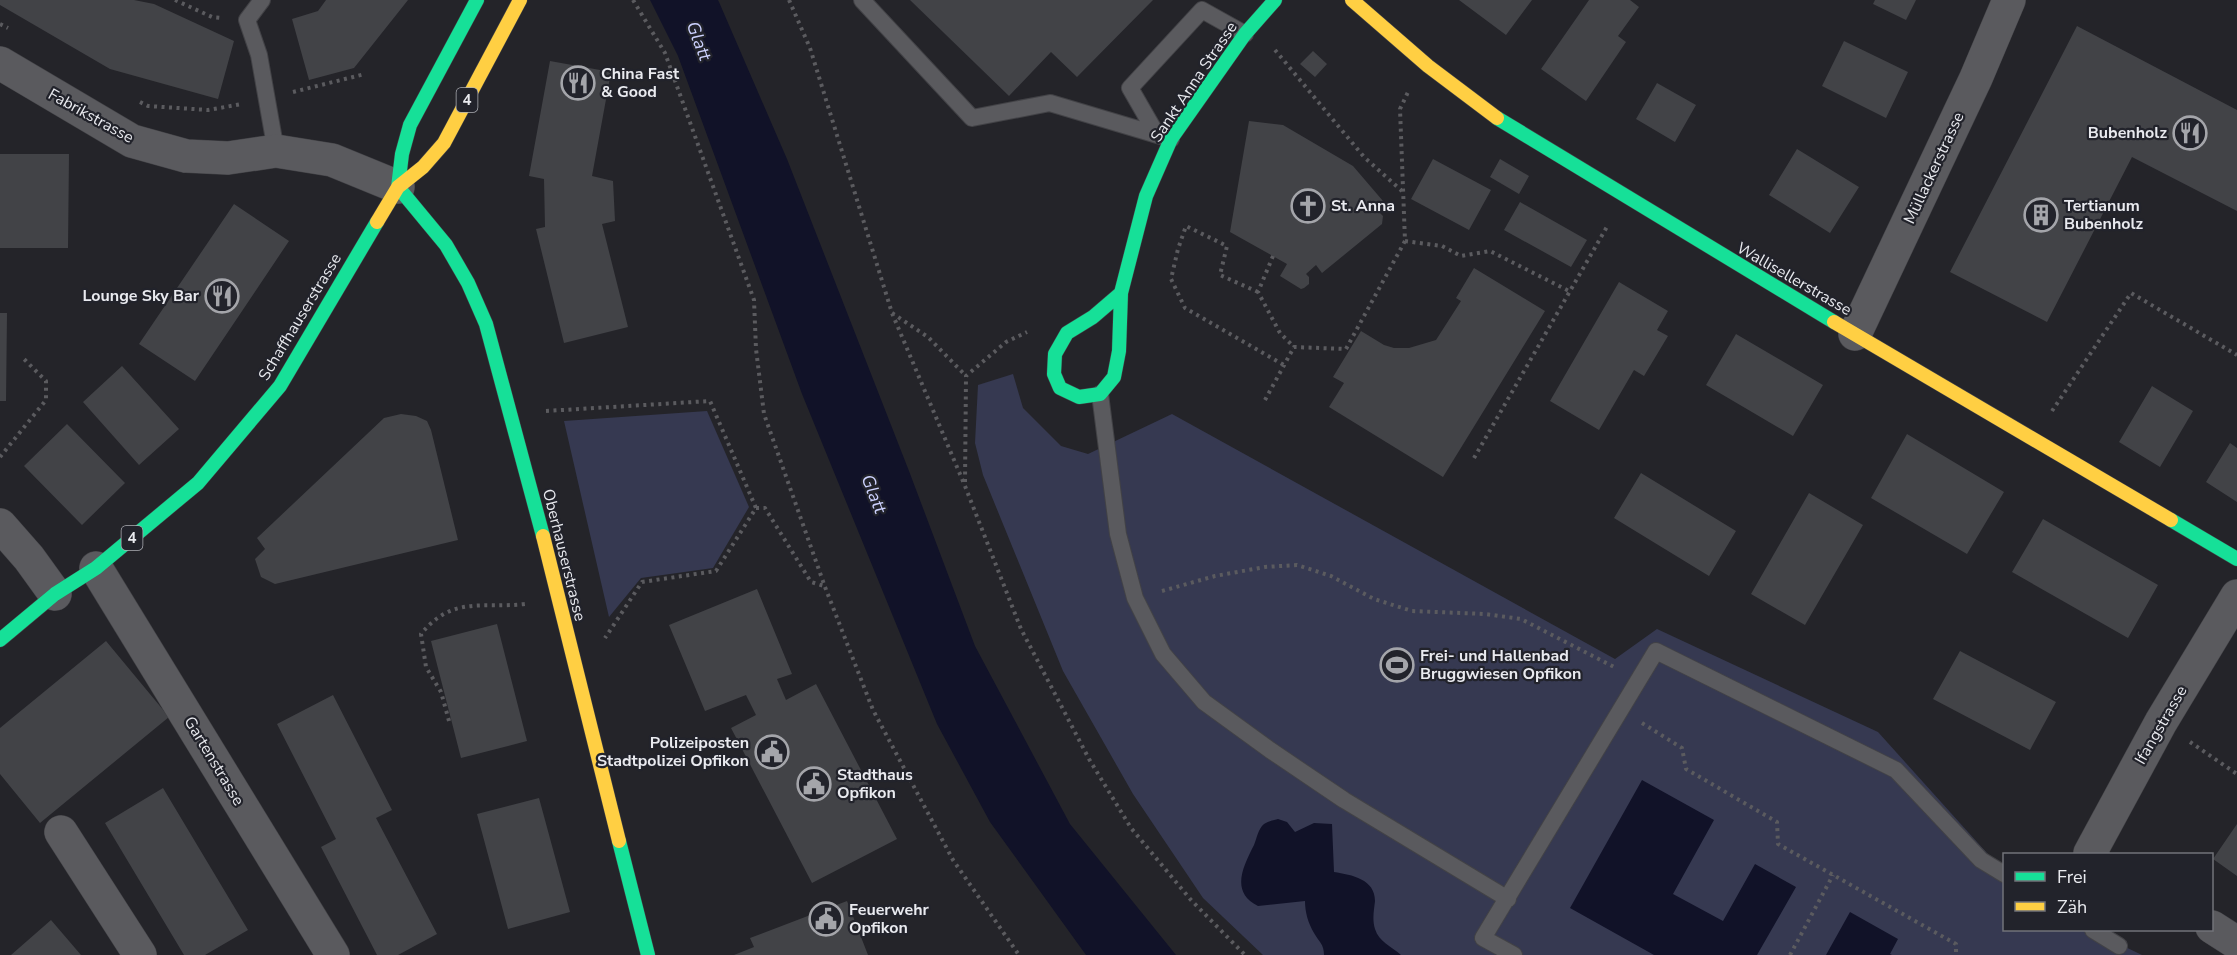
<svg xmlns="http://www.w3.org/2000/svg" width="2237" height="955" font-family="'Nunito Sans',sans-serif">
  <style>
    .green { fill: #363951 }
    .water { fill: #111228 }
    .building { fill: #424347 }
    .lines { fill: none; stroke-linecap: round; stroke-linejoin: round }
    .lane-casing { stroke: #424246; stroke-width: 18 }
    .street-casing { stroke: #424246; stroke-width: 34 }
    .fast-casing { stroke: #424246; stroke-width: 15 }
    .slow-casing { stroke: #424246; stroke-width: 15 }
    .path { stroke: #5b5b5f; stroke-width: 4; stroke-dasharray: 3 4.5; stroke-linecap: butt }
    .lane { stroke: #5a5a5e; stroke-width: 16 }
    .street { stroke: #5a5a5e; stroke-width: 33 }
    .fast { stroke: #16e098; stroke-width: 14 }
    .slow { stroke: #ffcf43; stroke-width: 14 }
    .labels { text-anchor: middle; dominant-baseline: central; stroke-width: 4.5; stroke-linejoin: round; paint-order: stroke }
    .shield { fill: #22232b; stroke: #adaeb4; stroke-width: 1.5 }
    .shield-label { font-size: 15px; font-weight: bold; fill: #e9eaef }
    .poi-label { font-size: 16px; font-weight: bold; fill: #e9eaef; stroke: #22232b; text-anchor: start }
    .street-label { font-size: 16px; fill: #e9eaef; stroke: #22232b }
    .water-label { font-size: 18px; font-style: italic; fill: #ccd1fd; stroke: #22232b }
  </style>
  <rect width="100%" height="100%" fill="#242429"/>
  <path class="green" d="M1013,374L1023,408L1061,446L1088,454L1172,414L1615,659L1657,629L1878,732L2004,872V930H2090L2142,955H1263L1203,898L1133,794L1063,671L983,475L975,443L978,385Z
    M707,411L749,507L713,568L641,578L609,617L564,421Z"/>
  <path class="water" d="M650,0H718L719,2L787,159L909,471L975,646L1070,824L1176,955H1086L990,822L937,724L802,394L678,56Z
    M1642,780L1714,820L1673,894L1723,921L1755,864L1796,887L1757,955H1654L1570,908Z
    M1278,819L1287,822L1295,832L1314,823L1332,824L1334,872C1352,875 1375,879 1375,901C1374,910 1372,920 1375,929C1379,942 1391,946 1401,955H1324C1324,944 1319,942 1314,933C1308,923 1305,912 1305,901L1258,906C1230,892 1243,867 1254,845C1257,838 1258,829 1264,824C1268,821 1274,820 1278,819Z
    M1850,912L1898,939L1890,954L1892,955H1826Z"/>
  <path class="building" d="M0,0H134L154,4L234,41L218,99L110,69L0,5Z
    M326,0H408L354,68L309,80L292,19L318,11Z
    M910,0H1153L1077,77L1051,52L1009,96Z
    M1459,0H1532L1506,35Z
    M1589,0H1630L1639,7L1618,36L1626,42L1586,101L1541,69Z
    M1875,0H1916L1906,20L1873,4Z
    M2077,26L2237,110V211L2132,157L2047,322L1950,272Z
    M1844,41L1908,72L1886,118L1822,86Z
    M1313,51L1327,64L1315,77L1300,64Z
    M550,61L611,72L592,176L613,181L615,221L602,224L628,327L564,343L536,229L545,227L544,179L529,176Z
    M1657,83L1696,105L1675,142L1636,119Z
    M1249,121L1283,125L1353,166L1383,201L1378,211L1383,216L1382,224L1322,273L1316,265L1306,274L1309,277V284L1304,288L1301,289L1280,276L1287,264L1230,232Z
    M1797,149L1859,187L1830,233L1769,195Z
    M0,154H69L68,248H0Z
    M1433,159L1491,190L1469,230L1411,199Z
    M1500,159L1529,176L1519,194L1490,177Z
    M1520,202L1587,240L1571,267L1504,230Z
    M234,204L289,241L195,381L139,344Z
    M1474,268L1545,311L1443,477L1329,407L1344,383L1333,377L1361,331L1384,345L1394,348H1409L1436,340L1461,301L1456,298Z
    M1619,282L1668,311L1657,330L1668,336L1644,376L1634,370L1599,430L1550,401Z
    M0,313H7L6,401H0Z
    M1736,334L1823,385L1793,436L1706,385Z
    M122,366L179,429L139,465L83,402Z
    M2152,386L2193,411L2160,467L2119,442Z
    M401,414L416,416L427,421L431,430L458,540L275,584L261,577L255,559L265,549L257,538L384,418Z
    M67,424L125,483L82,525L24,466Z
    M1907,434L2004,492L1967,554L1871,498Z
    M2230,443L2237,448V502L2206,482Z
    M1641,473L1736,531L1709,576L1614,518Z
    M1809,493L1863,525L1805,625L1751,594Z
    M2043,519L2158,585L2128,638L2012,572Z
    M757,589L792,674L777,679L786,700L816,684L897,839L812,883L731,728L756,715L746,695L705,711L669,625Z
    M497,624L527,741L461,758L431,641Z
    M106,641L169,717L40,823L0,774V728Z
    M1960,651L2056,702L2030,750L1933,699Z
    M333,695L392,810L376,818L437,934L398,955H377L321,847L336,839L277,724Z
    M163,788L248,930L205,955H184L105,823Z
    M539,798L570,912L508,929L477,814Z
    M2237,824V876L2213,859Z
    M847,901L868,955H734L754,947L750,938Z
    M51,920L81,955H11Z"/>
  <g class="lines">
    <g class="lane-casing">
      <path id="lane" d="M262,0L247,20L259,55L276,151
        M862,0L972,118L1050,103L1171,139
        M1157,135L1130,88L1202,10L1245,34
        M1100,394L1118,534L1135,598L1163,654L1204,702L1270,750L1344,800L1508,899
        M2093,930L2119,946
        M1514,955L1483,938L1656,651L1896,770L1981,860L2004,874"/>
    </g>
    <g class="street-casing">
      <path id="street" d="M0,63L132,141L186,156L228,158L276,151L332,160L398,187
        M1855,334L1976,78L2009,0
        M0,525L29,558L55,594
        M96,568L333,955
        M61,832L140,955
        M2093,854L2090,853L2161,722L2237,596
        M2212,927L2237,943"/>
    </g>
    <g class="fast-casing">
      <path id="fast" d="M1497,118L1834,322
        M398,187L446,245L468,283L486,324L543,536
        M398,187L402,154L410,125L477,0
        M1121,293L1093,317L1067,333L1055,354L1054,374L1060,388L1079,397L1100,394L1114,377L1119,351L1121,293L1146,196L1171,139L1245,34L1275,0
        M2171,520L2237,559
        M0,640L55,594L96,568L198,483L280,386L377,222
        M619,841L648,955"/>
    </g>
    <g class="slow-casing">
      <path id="slow" d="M1352,0L1428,66L1497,118
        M377,222L398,187L423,167L444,143L520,0
        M1834,322L2171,520
        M543,536L619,841"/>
    </g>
    <path class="path" d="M175,0L212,17L222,18
      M633,0L665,53L754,300L756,349L764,414L825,587L873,710L953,860L1019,955
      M789,0L810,48L892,313L965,486L1021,629L1089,759L1131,828L1191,900L1245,955
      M0,24L8,28
      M1275,50L1364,157L1402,191
      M293,92L365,74
      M140,102L148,106L208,110L242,104
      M1405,241L1442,246L1461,256L1490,251L1571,292
      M1273,256L1258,292L1280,333L1294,347
      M1258,292L1220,275L1227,246L1186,226L1178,249L1171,279L1185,308L1284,365
      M892,313L928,337L966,376
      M1265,400L1294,347L1346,349L1405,241L1400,109L1408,92
      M546,411L710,401L756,508L716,571L642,582L605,638
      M2052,411L2131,293L2237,355
      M0,457L46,400V381L24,359
      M1474,458L1608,225
      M965,482L966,376L1006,342L1027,332
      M756,508H765L811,582L824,586
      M1162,591L1215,576L1265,567L1297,565L1331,576L1374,599L1412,611L1485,614L1521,619L1616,668
      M449,721L441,692L426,667L421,634C453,595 482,609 525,604
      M1642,723L1682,748L1686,769L1777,822L1778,844L1956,944V955
      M2190,742L2237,774
      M1790,955L1833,875"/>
    <use href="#lane" class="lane"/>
    <use href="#street" class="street"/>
    <use href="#fast" class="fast"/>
    <use href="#slow" class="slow"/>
  </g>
  <defs>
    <g id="restaurant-ring" transform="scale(1.725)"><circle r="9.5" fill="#22232b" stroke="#a4a5aa" stroke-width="1.5"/><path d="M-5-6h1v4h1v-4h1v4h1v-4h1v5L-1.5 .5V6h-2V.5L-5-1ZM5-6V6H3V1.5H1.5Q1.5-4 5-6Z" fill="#a4a5aa"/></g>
    <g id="church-ring" transform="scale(1.725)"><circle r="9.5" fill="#22232b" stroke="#a4a5aa" stroke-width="1.5"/><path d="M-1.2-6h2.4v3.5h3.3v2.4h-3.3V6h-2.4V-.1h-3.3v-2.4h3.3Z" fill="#a4a5aa"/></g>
    <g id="building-ring" transform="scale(1.725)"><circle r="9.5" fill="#22232b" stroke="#a4a5aa" stroke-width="1.5"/><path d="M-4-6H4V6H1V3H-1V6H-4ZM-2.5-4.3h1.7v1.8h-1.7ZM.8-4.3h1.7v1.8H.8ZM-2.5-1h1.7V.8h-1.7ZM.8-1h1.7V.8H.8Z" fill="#a4a5aa"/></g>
    <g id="stadium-ring" transform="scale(1.725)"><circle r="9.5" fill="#22232b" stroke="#a4a5aa" stroke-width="1.5"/><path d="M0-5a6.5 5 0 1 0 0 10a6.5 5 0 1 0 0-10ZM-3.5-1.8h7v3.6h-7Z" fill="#a4a5aa"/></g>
    <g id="civic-ring" transform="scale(1.725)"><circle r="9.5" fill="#22232b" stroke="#a4a5aa" stroke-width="1.5"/><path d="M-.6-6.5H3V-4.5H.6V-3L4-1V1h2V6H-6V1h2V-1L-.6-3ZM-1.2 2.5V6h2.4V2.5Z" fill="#a4a5aa"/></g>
  </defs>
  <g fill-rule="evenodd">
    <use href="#restaurant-ring" x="578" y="83"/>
    <use href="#restaurant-ring" x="2190" y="133"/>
    <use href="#church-ring" x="1308" y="206"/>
    <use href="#building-ring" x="2041" y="215"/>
    <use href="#restaurant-ring" x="222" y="296"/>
    <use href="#stadium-ring" x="1397" y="665"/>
    <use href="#civic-ring" x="772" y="752"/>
    <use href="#civic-ring" x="814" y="784"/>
    <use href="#civic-ring" x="826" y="919"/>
  </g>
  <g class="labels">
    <g class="shield">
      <rect x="456.5" y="88" width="21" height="24" rx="4.5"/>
      <rect x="121.5" y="526" width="21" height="24" rx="4.5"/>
    </g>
    <g class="shield-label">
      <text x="467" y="100">4</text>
      <text x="132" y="538">4</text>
    </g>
    <g class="poi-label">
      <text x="601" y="74">China Fast<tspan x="601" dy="18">&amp; Good</tspan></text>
      <text x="2167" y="133" text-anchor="end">Bubenholz</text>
      <text x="1331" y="206">St. Anna</text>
      <text x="2064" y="206">Tertianum<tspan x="2064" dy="18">Bubenholz</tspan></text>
      <text x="199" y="296" text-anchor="end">Lounge Sky Bar</text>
      <text x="1420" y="656">Frei- und Hallenbad<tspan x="1420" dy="18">Bruggwiesen Opfikon</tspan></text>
      <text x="749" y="743" text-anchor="end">Polizeiposten<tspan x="749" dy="18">Stadtpolizei Opfikon</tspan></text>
      <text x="837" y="775">Stadthaus<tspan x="837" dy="18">Opfikon</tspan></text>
      <text x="849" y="910">Feuerwehr<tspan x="849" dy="18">Opfikon</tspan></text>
    </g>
    <g class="street-label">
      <text transform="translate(1194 82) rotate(-56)">Sankt Anna Strasse</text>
      <text transform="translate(91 116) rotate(29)">Fabrikstrasse</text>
      <text transform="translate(1934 168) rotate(-65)">Müllackerstrasse</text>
      <text transform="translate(1794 279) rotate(30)">Wallisellerstrasse</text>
      <text transform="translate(300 317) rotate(-59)">Schaffhauserstrasse</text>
      <text transform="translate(564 555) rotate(76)">Oberhauserstrasse</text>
      <text transform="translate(2161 725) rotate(-60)">Ifangstrasse</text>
      <text transform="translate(214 761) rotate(59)">Gartenstrasse</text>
    </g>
    <g class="water-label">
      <text transform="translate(699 41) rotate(69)">Glatt</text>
      <text transform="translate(874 494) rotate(68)">Glatt</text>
    </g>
  </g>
  <rect x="2003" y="853" width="210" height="78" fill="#22232b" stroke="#727379" stroke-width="1.5"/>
  <rect x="2015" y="872" width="30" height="9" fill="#16e098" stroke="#727379" stroke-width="1.5"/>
  <text x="2057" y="883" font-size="18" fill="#e9eaef">Frei</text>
  <rect x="2015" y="902" width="30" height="9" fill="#ffcf43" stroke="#727379" stroke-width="1.5"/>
  <text x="2057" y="913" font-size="18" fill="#e9eaef">Zäh</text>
</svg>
